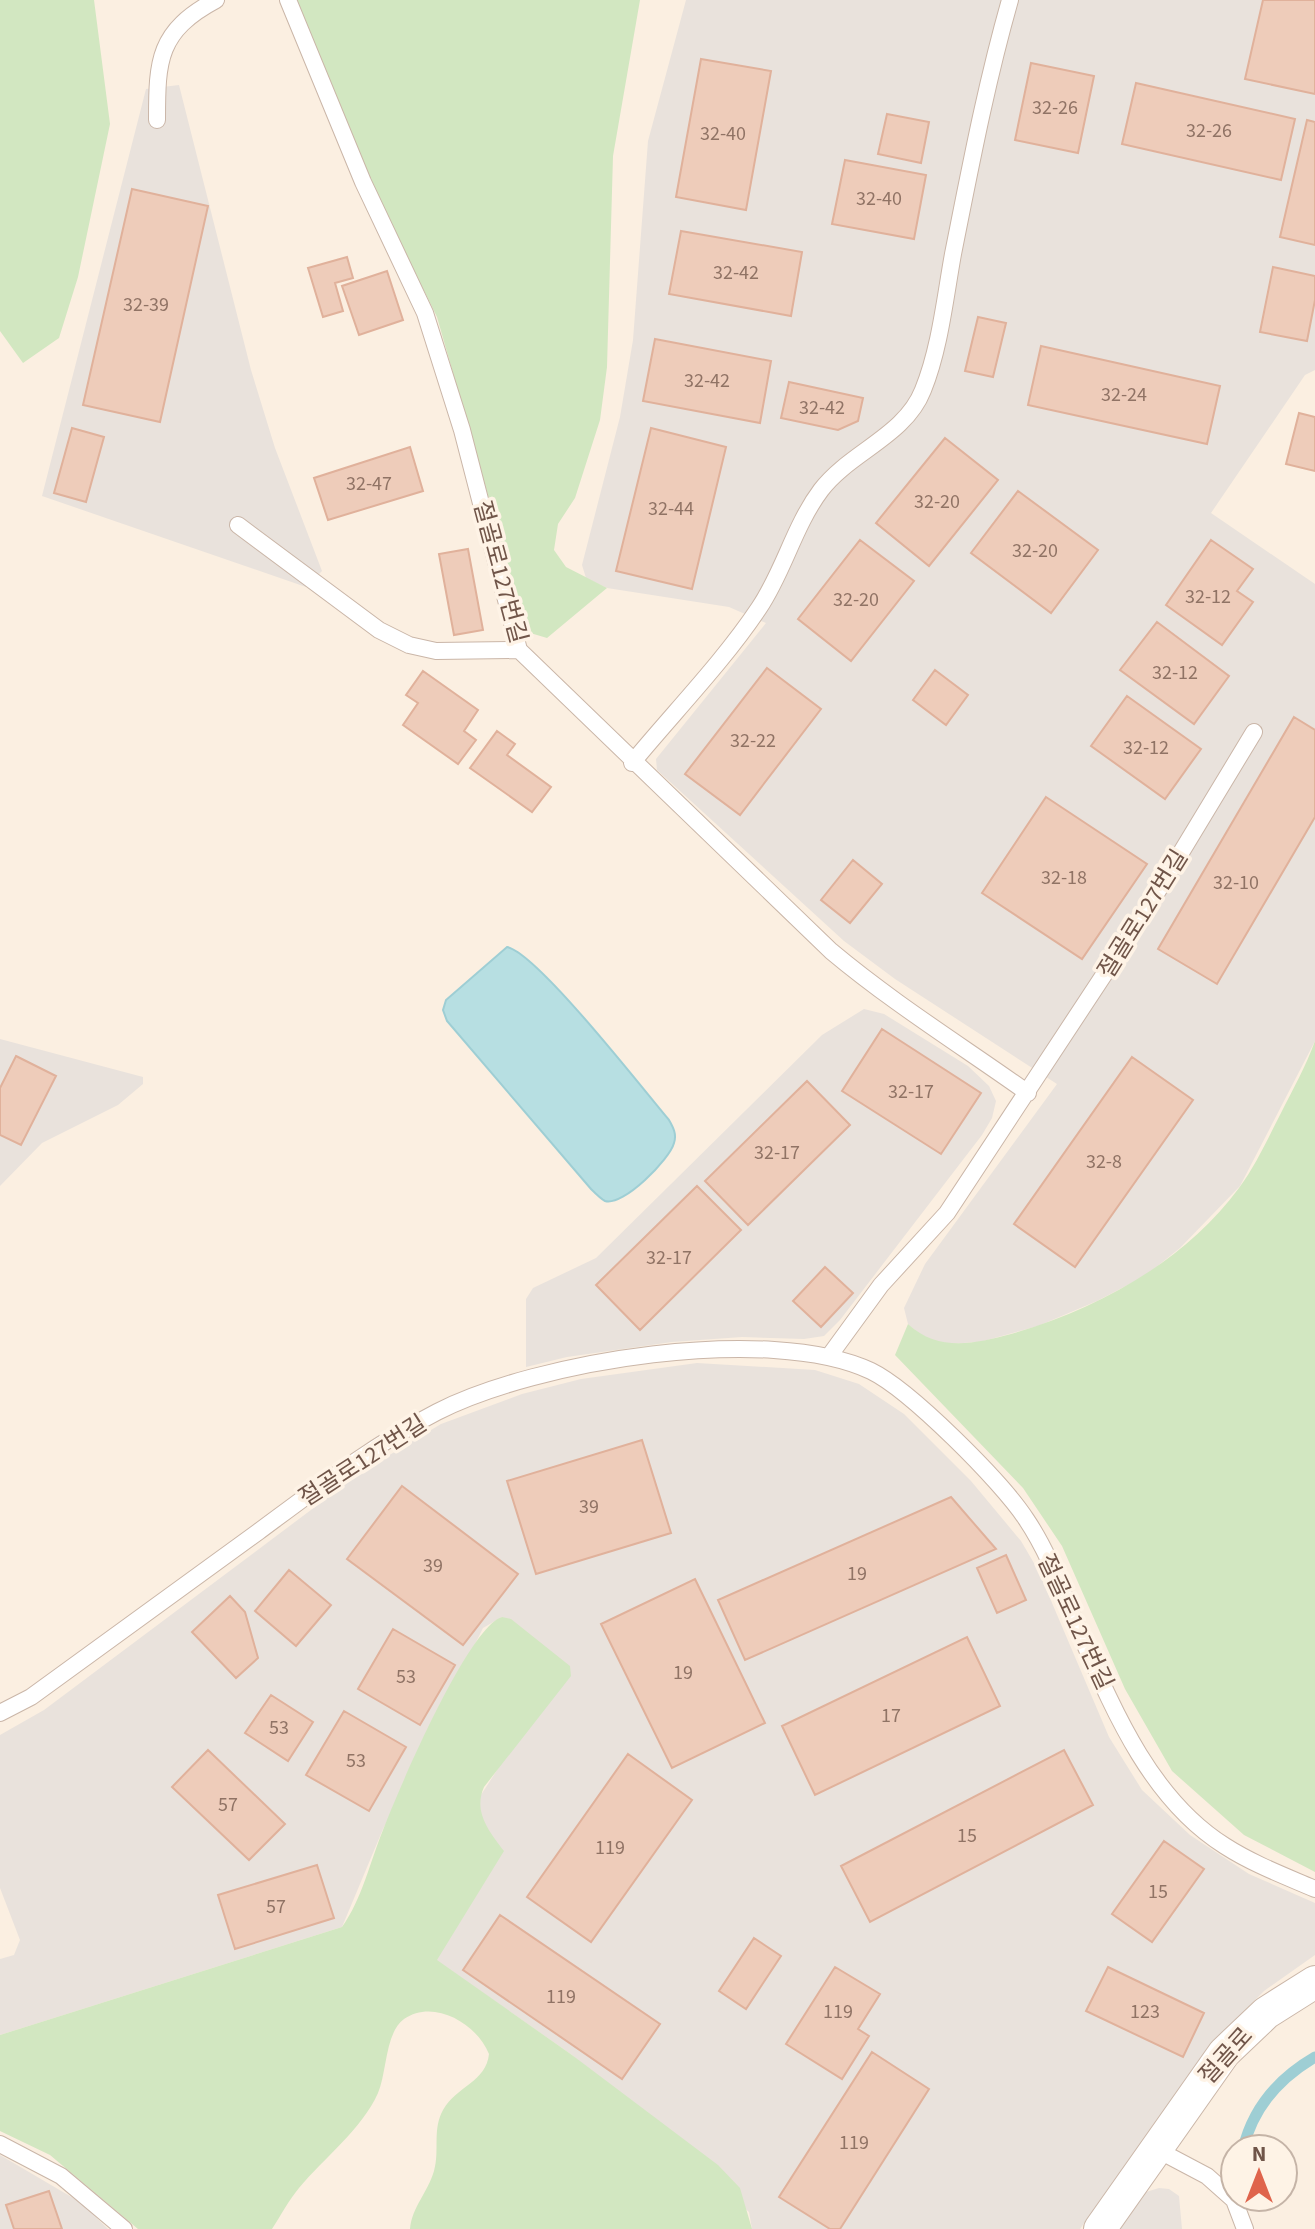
<svg xmlns="http://www.w3.org/2000/svg" width="1315" height="2229" font-family="'Source Sans 3','Noto Sans KR',sans-serif">
  <style>
    .industrial { fill: #e9e2dc }
    .green { fill: #d2e7c1 }
    .water { fill: #b7dfe2; stroke: #9eced4; stroke-width: 2 }
    .lines { fill: none; stroke-linecap: round; stroke-linejoin: round }
    .stream { stroke: #9eced4; stroke-width: 11 }
    .building { fill: #eeccba; stroke: #e0b19b; stroke-width: 2 }
    .service-casing { stroke: #cab6a8; stroke-width: 18 }
    .minor-casing { stroke: #cab6a8; stroke-width: 34 }
    .service { stroke: #fff; stroke-width: 16 }
    .minor { stroke: #fff; stroke-width: 32 }
    .labels { text-anchor: middle; dominant-baseline: central; stroke-width: 7; stroke-linejoin: round; paint-order: stroke }
    .number-label { font-size: 20px; fill: #907365 }
    .street-label { font-size: 24px; fill: #705549; stroke: #fef3e6 }
  </style>
  <rect width="100%" height="100%" fill="#fbefe1"/>
  <path class="industrial" d="M686,0H1315V370L1305,375L1211,513L1315,584V1041L1240,1186L1180,1248L1145,1276L1097,1301L1038,1326L980,1342L946,1344L922,1337L908,1324L904,1308L925,1264L1057,1084L895,979L844,941L657,770L656,759L766,623L729,607L607,588L586,578L582,565L620,417L633,340L648,141Z
    M179,85L251,370L275,448L322,571L306,587L42,496L146,89Z
    M864,1009L884,1014L968,1066L989,1086L996,1101L992,1118L982,1135L840,1320L824,1336L804,1339L742,1337L672,1342L567,1357L526,1367V1299L533,1288L596,1258L822,1035Z
    M0,1039L143,1077V1084L118,1105L42,1143L0,1186Z
    M697,1363L815,1370L859,1384L904,1414L971,1481L1021,1541L1038,1570L1109,1737L1142,1790L1190,1835L1249,1874L1315,1903V1955L1264,1991L1208,2047L1080,2229H752L749,2212L572,2055L436,1960L490,1833L481,1817L479,1798L512,1747L502,1617L483,1628L383,1829L342,1927L0,2035V1959L14,1955L20,1940L0,1888V1735L44,1710L363,1471L441,1424L522,1394L581,1379Z
    M0,2155L80,2202L108,2229H0Z
    M1159,2188L1169,2189L1179,2196L1182,2229H1115L1146,2192Z"/>
  <path class="green" d="M0,0H94L110,124L78,277L59,338L23,363L0,331Z
    M290,0H640L613,156L607,367L600,420L575,498L558,524L554,550L566,567L607,588L547,638L527,632L437,317L350,141Z
    M1315,1041V1872L1244,1835L1172,1771L1125,1689L1062,1546L1023,1488L895,1355L908,1324C938,1352 974,1344 1011,1334C1098,1309 1184,1262 1239,1188C1256,1165 1268,1138 1281,1113C1293,1089 1306,1066 1315,1041Z
    M502,1617L511,1619L570,1666L571,1676L484,1787C473,1812 489,1831 504,1851L437,1960L572,2055L718,2165L740,2188L752,2229H410C412,2207 428,2192 434,2171C440,2150 432,2130 443,2110C457,2086 486,2082 489,2054C477,2024 434,1998 404,2019C385,2033 387,2072 378,2093C362,2129 324,2158 299,2188C289,2200 281,2215 272,2229H138L50,2155L0,2131V2035L342,1927C362,1899 370,1862 383,1830C398,1791 468,1627 502,1617Z"/>
  <path class="water" d="M507,947C537,953 642,1088 669,1120C673,1127 677,1134 674,1143C670,1159 623,1207 605,1201C601,1199 595,1193 591,1189L447,1021L443,1010L446,1000Z"/>
  <g class="lines">
    <path class="stream" d="M1243,2149C1253,2107 1279,2078 1315,2057"/>
  </g>
  <path class="building" d="M1263,0H1315V94L1245,79Z
    M701,59L771,71L746,210L676,197Z
    M1031,63L1094,76L1078,153L1015,140Z
    M1136,83L1295,119L1281,180L1122,144Z
    M887,114L929,122L921,163L878,154Z
    M1307,120L1315,122V245L1280,237Z
    M845,160L926,175L914,239L832,224Z
    M132,189L208,206L160,422L83,405Z
    M681,231L802,252L791,316L669,294Z
    M347,257L353,278L335,283L343,311L323,317L308,268Z
    M1273,267L1315,276V300L1307,341L1260,332Z
    M387,271L403,320L359,335L342,286Z
    M978,317L1006,323L993,377L965,371Z
    M655,339L771,361L760,423L643,401Z
    M1041,346L1220,386L1207,444L1028,405Z
    M789,382L863,398L858,421L838,430L781,418Z
    M1299,413L1315,417V471L1286,464Z
    M72,428L104,437L86,502L54,493Z
    M651,428L726,447L692,589L616,571Z
    M945,438L998,480L929,566L876,523Z
    M410,447L423,491L328,520L314,478Z
    M1018,491L1098,550L1051,613L971,553Z
    M860,540L914,581L851,661L798,619Z
    M1211,540L1253,569L1237,591L1253,602L1222,645L1166,605Z
    M468,549L483,630L454,635L439,554Z
    M1157,622L1229,676L1194,724L1120,670Z
    M767,668L821,709L740,815L685,774Z
    M935,670L968,695L946,725L913,700Z
    M423,671L478,710L464,731L476,740L458,764L403,725L418,703L406,695Z
    M1127,696L1201,749L1165,799L1091,746Z
    M1294,717L1315,730V817L1217,984L1158,949Z
    M497,731L515,744L507,755L551,787L532,812L470,768Z
    M1046,797L1147,864L1082,959L982,893Z
    M853,860L882,884L850,923L821,900Z
    M882,1029L981,1093L941,1154L842,1091Z
    M16,1056L56,1076L21,1145L0,1135V1088Z
    M1132,1057L1193,1100L1075,1267L1014,1224Z
    M807,1081L850,1125L748,1225L705,1181Z
    M697,1186L741,1230L640,1330L596,1285Z
    M825,1267L853,1293L821,1327L793,1301Z
    M642,1440L671,1533L536,1574L507,1481Z
    M402,1486L518,1574L463,1645L347,1559Z
    M951,1497L996,1549L745,1660L718,1600Z
    M1006,1555L1026,1600L997,1613L977,1568Z
    M289,1570L331,1605L296,1646L255,1611Z
    M695,1579L765,1723L672,1768L601,1624Z
    M230,1596L245,1612L258,1658L236,1678L192,1632Z
    M393,1629L455,1665L420,1725L358,1689Z
    M967,1637L1000,1706L815,1795L782,1726Z
    M271,1695L313,1722L288,1761L245,1733Z
    M344,1711L406,1747L369,1811L306,1775Z
    M208,1750L285,1824L249,1860L172,1787Z
    M1064,1750L1093,1805L870,1922L841,1866Z
    M628,1754L692,1800L591,1942L527,1897Z
    M1164,1841L1204,1869L1152,1942L1112,1914Z
    M317,1865L334,1918L235,1949L218,1895Z
    M500,1915L660,2024L622,2079L463,1970Z
    M754,1938L781,1956L746,2009L719,1991Z
    M835,1967L880,1994L858,2029L869,2036L842,2079L786,2044Z
    M1108,1967L1204,2013L1183,2057L1086,2011Z
    M872,2052L929,2089L840,2229H830L779,2197Z
    M49,2191L62,2229H14L6,2205Z"/>
  <g class="lines">
    <g class="service-casing">
      <path id="service" d="M288,0L363,182L425,313L462,430L519,650L831,951C893,1003 962,1046 1028,1093
        M157,120C157,60 158,31 216,0
        M238,525L379,630L409,645L436,651L519,650
        M632,763C674,712 723,662 759,608C784,571 794,526 821,490C850,452 905,436 923,390C940,348 945,298 953,254C970,169 986,84 1010,0
        M830,1355L881,1285L947,1213L1142,917L1254,732
        M0,1713L31,1697C107,1642 183,1587 258,1532C316,1489 373,1445 437,1412C536,1361 769,1323 871,1371C910,1390 1002,1482 1026,1519C1049,1553 1063,1593 1079,1631C1113,1709 1150,1799 1225,1846C1253,1864 1285,1876 1315,1889
        M0,2144L61,2176L124,2229
        M1154,2148L1207,2176L1234,2200L1245,2229"/>
    </g>
    <g class="minor-casing">
      <path id="minor" d="M1100,2229L1224,2053L1266,2013L1315,1982"/>
    </g>
    <use href="#service" class="service"/>
    <use href="#minor" class="minor"/>
  </g>
  <g class="labels">
    <g class="number-label">
      <text x="1055" y="108">32-26</text>
      <text x="1209" y="131">32-26</text>
      <text x="723" y="134">32-40</text>
      <text x="879" y="199">32-40</text>
      <text x="736" y="273">32-42</text>
      <text x="146" y="305">32-39</text>
      <text x="707" y="381">32-42</text>
      <text x="1124" y="395">32-24</text>
      <text x="822" y="408">32-42</text>
      <text x="369" y="484">32-47</text>
      <text x="937" y="502">32-20</text>
      <text x="671" y="509">32-44</text>
      <text x="1035" y="551">32-20</text>
      <text x="1208" y="597">32-12</text>
      <text x="856" y="600">32-20</text>
      <text x="1175" y="673">32-12</text>
      <text x="753" y="741">32-22</text>
      <text x="1146" y="748">32-12</text>
      <text x="1064" y="878">32-18</text>
      <text x="1236" y="883">32-10</text>
      <text x="911" y="1092">32-17</text>
      <text x="777" y="1153">32-17</text>
      <text x="1104" y="1162">32-8</text>
      <text x="669" y="1258">32-17</text>
      <text x="589" y="1507">39</text>
      <text x="433" y="1566">39</text>
      <text x="857" y="1574">19</text>
      <text x="683" y="1673">19</text>
      <text x="406" y="1677">53</text>
      <text x="891" y="1716">17</text>
      <text x="279" y="1728">53</text>
      <text x="356" y="1761">53</text>
      <text x="228" y="1805">57</text>
      <text x="967" y="1836">15</text>
      <text x="610" y="1848">119</text>
      <text x="1158" y="1892">15</text>
      <text x="276" y="1907">57</text>
      <text x="561" y="1997">119</text>
      <text x="838" y="2012">119</text>
      <text x="1145" y="2012">123</text>
      <text x="854" y="2143">119</text>
    </g>
    <g class="street-label">
      <text transform="translate(500 572) rotate(75)">절골로127번길</text>
      <text transform="translate(1143 914) rotate(-58)">절골로127번길</text>
      <text transform="translate(363 1461) rotate(-33)">절골로127번길</text>
      <text transform="translate(1075 1622) rotate(65)">절골로127번길</text>
      <text transform="translate(1226 2056) rotate(-48)">절골로</text>
    </g>
  </g>
  <g transform="translate(1259 2173)"><circle r="38" fill="#fef3e6" stroke="#c5b4a7" stroke-width="2"/>
  <path d="M0-6L14 30L0 20L-14 30Z" fill="#df644c"/>
  <text y="-12" font-size="22" font-weight="bold" text-anchor="middle" fill="#705549">N</text>
  </g>
</svg>
